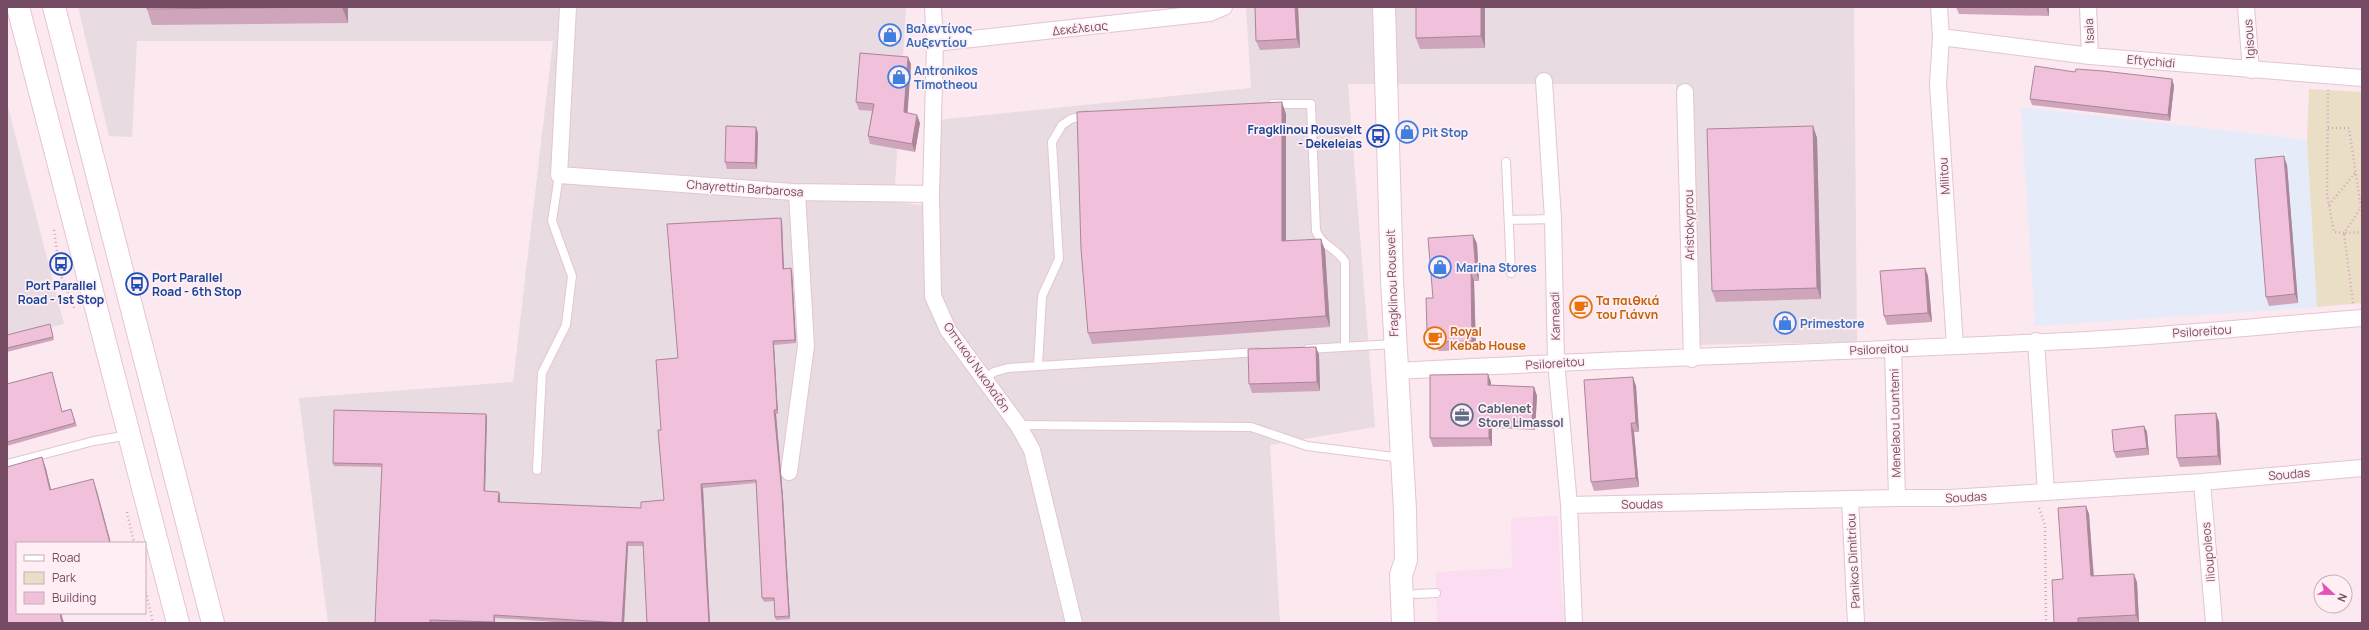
<svg xmlns="http://www.w3.org/2000/svg" width="2369" height="630" font-family="Manrope,sans-serif">
  <style>
    .commercial { fill: #fcdcf0 }
    .industrial { fill: #e8dbe2 }
    .education { fill: #e5ebf9 }
    .green { fill: #eadec6 }
    .lines { fill: none; stroke-linecap: round; stroke-linejoin: round }
    .lane-casing { stroke: #e3c5d3; stroke-width: 10 }
    .street-casing { stroke: #e3c5d3; stroke-width: 18 }
    .secondary-casing { stroke: #e8c4d4; stroke-width: 24 }
    .path { stroke: #d6a3bf; stroke-width: 2.5; stroke-dasharray: 1 3; stroke-linecap: butt }
    .lane { stroke: #fff; stroke-width: 8 }
    .street { stroke: #fff; stroke-width: 16 }
    .secondary { stroke: #fff; stroke-width: 22 }
    .wall { fill: #cfa5bb }
    .shaded-wall { fill: #a98699 }
    .building { fill: #f1c0da; stroke: #a98699 }
    .labels { text-anchor: middle; dominant-baseline: central; stroke-width: 3.5; stroke-linejoin: round; paint-order: stroke }
    .shop-label { font-size: 12px; font-weight: bold; fill: #366cbe; stroke: #ffeff4; text-anchor: start }
    .street-label { font-size: 12px; fill: #764c64; stroke: #ffeff4 }
    .transit-label { font-size: 12px; font-weight: bold; fill: #164399; stroke: #ffeff4; text-anchor: end }
    .food-label { font-size: 12px; font-weight: bold; fill: #c56008; stroke: #ffeff4; text-anchor: start }
    .service-label { font-size: 12px; font-weight: bold; fill: #4e5e75; stroke: #ffeff4; text-anchor: start }
  </style>
  <rect width="100%" height="100%" fill="#fce8ef"/>
  <path class="commercial" d="M1558,516L1561,590L1566,623H1437L1436,572L1512,568L1511,518Z"/>
  <path class="industrial" d="M78,7H906L894,202L930,206L927,121L1251,88L1246,7H1854L1857,342L1685,345L1676,84H1348L1375,427L1270,445L1280,623H328L299,398L513,382L553,41H137L132,137L109,136Z
    M7,103L64,324L7,338Z"/>
  <path class="education" d="M2021,107L2307,140L2317,307L2035,326Z"/>
  <path class="green" d="M2309,89L2362,92V303L2317,307L2307,140Z"/>
  <g class="lines">
    <g class="lane-casing">
      <path id="lane" d="M1273,104H1311L1316,231C1322,246 1337,248 1345,262V347
        M1506,162L1511,273
        M1509,220L1553,219
        M1308,349L1394,344
        M1038,366L1042,296L1059,259L1052,142L1062,125L1071,119L1086,115
        M984,379L994,372L1008,368L1258,352
        M1018,425L1251,427L1307,446L1402,458
        M7,464L94,441L129,435
        M537,470L542,373L566,325L572,276L552,221L559,175
        M1416,594L1436,593"/>
    </g>
    <g class="street-casing">
      <path id="street" d="M568,7L559,175L793,192L931,194
        M933,7L935,43L931,194L933,296L948,330L1018,425L1032,450L1074,623
        M1939,7L1941,37L1938,84L1955,346
        M2088,7L2090,56
        M2246,7L2251,70
        M1941,37L2090,56L2362,78
        M935,43L1210,13L1224,7
        M1544,81L1553,219L1556,361L1569,505L1574,623
        M1685,92L1692,359
        M2036,341L2046,492
        M1893,348L1897,498
        M1396,371C1625,358 1856,352 2086,340C2178,335 2270,325 2362,318
        M789,472L806,346L797,193
        M2202,482L2214,623
        M1850,499L1856,623
        M1569,505L1897,498H1950L2046,492L2202,482L2362,468"/>
    </g>
    <g class="secondary-casing">
      <path id="secondary" d="M18,7L178,623
        M54,7L213,623
        M1384,7L1392,280L1405,510L1406,560L1401,575L1403,623"/>
    </g>
    <path class="path" d="M2328,128H2349L2361,208L2344,233L2334,232L2327,195L2328,90
      M2329,205L2355,173
      M54,230L60,273L74,308
      M2353,303L2344,233L2362,232
      M2039,508L2045,525L2046,623
      M127,512L134,543
      M145,588L153,623"/>
    <use href="#lane" class="lane"/>
    <use href="#street" class="street"/>
    <use href="#secondary" class="secondary"/>
  </g>
  <path class="wall" d="M348,7V23L152,25L147,9Z
    M1255,7H1298L1300,48L1260,50L1256,41Z
    M1485,7V48L1420,49L1416,38Z
    M1956,7H2049V16L1959,14Z
    M911,64L907,113L920,123L915,152L870,144L868,136L872,111L859,110L856,102Z
    M2075,72L2172,79L2174,86L2170,121L2032,105L2030,99Z
    M1286,114V241L1325,250L1330,327L1092,344L1088,333Z
    M1813,126L1817,138L1821,299L1716,302L1712,291Z
    M758,133L757,169H727L725,162Z
    M2287,165L2298,303L2269,306L2266,297Z
    M781,218L782,221L784,269L791,268L792,271L796,343L774,345L778,414H776L783,497L790,619L776,620L775,617L774,601L764,602L762,598L756,483L703,488L710,623H647L643,546H628L624,623H570L495,618V623H375L382,467L334,466L333,463L486,414L487,417L485,491L500,495V502L641,508L664,500L661,430L678,358Z
    M1473,235L1477,244L1479,281H1474L1476,350L1439,351L1430,340L1427,331Z
    M1925,268L1928,276L1932,322L1887,325L1884,316Z
    M51,327L54,340L7,352V335Z
    M1316,347L1319,355L1320,391L1252,393L1249,384Z
    M52,372L62,411L71,409L77,426L7,446V384Z
    M1491,382V385L1534,387L1537,396L1535,430L1492,428V446L1433,447L1430,438Z
    M1636,386L1639,432H1634L1639,487L1594,491L1591,482Z
    M2216,413L2219,422L2221,465L2180,467L2177,458Z
    M2144,426L2147,432L2149,455L2116,458L2114,452Z
    M42,457L46,469L51,490L97,491L17,613H68L61,615L64,623H7Z
    M2086,506L2089,514L2094,576L2137,582L2139,623H2054L2063,579Z"/>
  <path class="shaded-wall" d="M342,7H348V23Z
    M1295,7H1298L1300,48L1297,39Z
    M1481,7H1485V48L1481,36Z
    M2046,7H2049V16Z
    M908,57L911,64L907,120L904,112Z
    M2172,79L2174,86L2170,121L2168,115Z
    M1282,102L1286,114V252L1282,241Z
    M917,115L920,123L915,152L912,144Z
    M1813,126L1817,138L1821,299L1817,288Z
    M756,127L758,133L757,169L755,163Z
    M2284,156L2287,165L2298,303L2295,294Z
    M781,218L782,221L784,272L783,269Z
    M1473,235L1477,244L1479,281L1476,272Z
    M1321,239L1325,250L1330,327L1326,316Z
    M791,268L792,271L796,343L795,340Z
    M1925,268L1928,276L1932,322L1928,313Z
    M1471,272L1474,281L1476,350L1472,341Z
    M773,341L774,345L778,414L777,410Z
    M1316,347L1319,355L1320,391L1317,382Z
    M1488,374L1491,382V393L1488,385Z
    M1633,377L1636,386L1639,432L1636,423Z
    M1534,387L1537,396L1535,430L1532,422Z
    M774,410L776,414L783,497L790,619L789,616Z
    M2216,413L2219,422L2221,465L2218,456Z
    M486,414L487,417L485,494L484,491Z
    M1489,420L1492,428V446L1489,438Z
    M1631,423L1634,432L1639,487L1636,478Z
    M2144,426L2147,432L2149,455L2147,448Z
    M42,457L46,469L54,502L50,490Z
    M93,479L97,491L111,543H110Z
    M701,484L703,488L710,623H709Z
    M499,492L500,495V506L498,502Z
    M2086,506L2089,514L2094,584L2091,576Z
    M627,542L628,546L624,623H622Z
    M2134,574L2137,582L2139,623L2136,615Z
    M60,613H61L64,623H62Z
    M494,615L495,618V623L494,622Z"/>
  <path class="building" d="M147,7H342L147,9Z
    M1255,7H1295L1297,39L1256,41Z
    M1416,7H1481V36L1416,38Z
    M860,53L908,57L904,112L917,115L912,144L868,136L874,104L856,102Z
    M2035,66L2075,72L2076,69L2103,71L2172,79L2168,115L2030,99Z
    M1282,102V241L1321,239L1326,316L1088,333L1081,249L1077,112Z
    M726,126L756,127L755,163L725,162Z
    M1813,126L1817,288L1712,291L1707,129Z
    M2284,156L2295,294L2266,297L2255,159Z
    M781,218L783,269L791,268L795,340L773,341L777,410H774L782,494L789,616L775,617L774,598H762L756,480L701,484L709,623H647L643,542H627L622,623L494,615V622L430,620V623H375L382,464L333,463L334,410L486,414L484,491L499,492L498,502L641,508V502L664,500L658,430H661L656,360L678,358L667,224Z
    M1473,235L1476,272H1471L1472,341L1436,342L1427,331L1426,298H1433L1428,238Z
    M1925,268L1928,313L1884,316L1880,271Z
    M50,324L53,337L7,348V335Z
    M1316,347L1317,382L1249,384L1248,349Z
    M52,372L62,412L71,409L75,423L7,442V384Z
    M1488,374V385L1534,387L1532,422L1489,420V438H1430V375Z
    M1633,377L1636,423H1631L1636,478L1591,482L1584,380Z
    M2216,413L2218,456L2177,458L2175,415Z
    M2144,426L2147,448L2114,452L2112,430Z
    M42,457L50,490L93,479L110,543H17V613H60L62,623H7V467Z
    M2086,506L2091,576L2134,574L2136,615L2078,618V623H2054L2052,580L2063,579L2058,508Z"/>
  <defs>
    <g id="shop-ring" transform="scale(1.15)"><circle r="9.5" fill="#ffeff4" stroke="#3f7fe0" stroke-width="1.5"/><path d="M-5-2.5h2.3a2.7 3.5 0 0 1 5.4 0H5L5.5 6h-11ZM-1.5-2.5h3a1.5 2.3 0 0 0-3 0Z" fill="#3f7fe0"/></g>
    <g id="bus-ring" transform="scale(1.15)"><circle r="9.5" fill="#ffeff4" stroke="#1a4fb4" stroke-width="1.5"/><path d="M-5-6H5V4H4V6H2V4H-2V6H-4V4H-5ZM-3.5-4V0h7V-4ZM-3.5 1.2v1.5H-2V1.2ZM2 1.2v1.5H3.5V1.2Z" fill="#1a4fb4"/></g>
    <g id="cafe-ring" transform="scale(1.15)"><circle r="9.5" fill="#ffeff4" stroke="#e8710a" stroke-width="1.5"/><path d="M-5.5-4.5H6V0H3Q3 3.5 0 3.5H-2.5Q-5.5 3.5-5.5 0ZM3-3.2v2h1.7v-2ZM-6 4.5H4V6H-6Z" fill="#e8710a"/></g>
    <g id="office-ring" transform="scale(1.15)"><circle r="9.5" fill="#ffeff4" stroke="#5c6f8a" stroke-width="1.5"/><path d="M-6-3h4V-5.5h4V-3h4V5H-6ZM-1-4.5V-3h2v-1.5ZM-6 0V1H6V0Z" fill="#5c6f8a"/></g>
  </defs>
  <g fill-rule="evenodd">
    <use href="#shop-ring" x="890" y="35"/>
    <use href="#shop-ring" x="899" y="77"/>
    <use href="#shop-ring" x="1407" y="132"/>
    <use href="#bus-ring" x="1378" y="136"/>
    <use href="#bus-ring" x="61" y="264"/>
    <use href="#shop-ring" x="1440" y="267"/>
    <use href="#bus-ring" x="137" y="284"/>
    <use href="#cafe-ring" x="1581" y="307"/>
    <use href="#shop-ring" x="1785" y="323"/>
    <use href="#cafe-ring" x="1435" y="338"/>
    <use href="#office-ring" x="1462" y="415"/>
  </g>
  <g class="labels">
    <g class="shop-label">
      <text x="906" y="28">Βαλεντίνος<tspan x="906" dy="14">Αυξεντίου</tspan></text>
      <text x="914" y="70">Antronikos<tspan x="914" dy="14">Timotheou</tspan></text>
      <text x="1422" y="132">Pit Stop</text>
      <text x="1456" y="267">Marina Stores</text>
      <text x="1800" y="323">Primestore</text>
    </g>
    <g class="street-label">
      <text transform="translate(1080 28) rotate(-6)">Δεκέλειας</text>
      <text transform="translate(2089 31) rotate(-93)">Isaia</text>
      <text transform="translate(2249 39) rotate(-94)">Igisous</text>
      <text transform="translate(2151 61) rotate(5)">Eftychidi</text>
      <text transform="translate(1944 176) rotate(-94)">Militou</text>
      <text transform="translate(745 188) rotate(4)">Chayrettin Barbarosa</text>
      <text transform="translate(1689 225) rotate(-91)">Aristokyprou</text>
      <text transform="translate(1392 283) rotate(-92)">Fragklinou Rousvelt</text>
      <text transform="translate(1555 316) rotate(-91)">Karneadi</text>
      <text transform="translate(2202 331) rotate(-4)">Psiloreitou</text>
      <text transform="translate(1879 349) rotate(-3)">Psiloreitou</text>
      <text transform="translate(1555 363) rotate(-4)">Psiloreitou</text>
      <text transform="translate(977 367) rotate(55)">Οπτικού Νικολαΐδη</text>
      <text transform="translate(1895 423) rotate(-91)">Menelaou Lountemi</text>
      <text transform="translate(2289 474) rotate(-5)">Soudas</text>
      <text transform="translate(1966 497) rotate(-3)">Soudas</text>
      <text transform="translate(1642 504) rotate(-1)">Soudas</text>
      <text transform="translate(2208 552) rotate(-95)">Ilioupoleos</text>
      <text transform="translate(1853 561) rotate(-93)">Panikos Dimitriou</text>
    </g>
    <g class="transit-label">
      <text x="1362" y="129">Fragklinou Rousvelt<tspan x="1362" dy="14">- Dekeleias</tspan></text>
      <text x="152" y="277" text-anchor="start">Port Parallel<tspan x="152" dy="14">Road - 6th Stop</tspan></text>
      <text x="61" y="285" text-anchor="middle">Port Parallel<tspan x="61" dy="14">Road - 1st Stop</tspan></text>
    </g>
    <g class="food-label">
      <text x="1596" y="300">Τα παιθκιά<tspan x="1596" dy="14">του Γιάννη</tspan></text>
      <text x="1450" y="331">Royal<tspan x="1450" dy="14">Kebab House</tspan></text>
    </g>
    <g class="service-label">
      <text x="1478" y="408">Cablenet<tspan x="1478" dy="14">Store Limassol</tspan></text>
    </g>
  </g>
  <rect width="2369" height="630" fill="none" stroke="#764c64" stroke-width="16"/>
  <rect x="16" y="542" width="130" height="72" fill="#ffeff4" stroke="#c8aeba"/>
  <rect x="24" y="555" width="20" height="6" fill="#ffffff" stroke="#c8aeba"/>
  <text x="52" y="562" font-size="12" fill="#764c64">Road</text>
  <rect x="24" y="572" width="20" height="12" fill="#eadec6" stroke="#c8aeba"/>
  <text x="52" y="582" font-size="12" fill="#764c64">Park</text>
  <rect x="24" y="592" width="20" height="12" fill="#f1c0da" stroke="#c8aeba"/>
  <text x="52" y="602" font-size="12" fill="#764c64">Building</text>
  <g transform="translate(2333 594) rotate(112)"><circle r="19" fill="#ffeff4" stroke="#c8aeba"/>
  <path d="M0-3L7 15L0 10L-7 15Z" fill="#e251b8"/>
  <text y="-6" font-size="11" font-weight="bold" text-anchor="middle" fill="#764c64">N</text>
  </g>
</svg>
